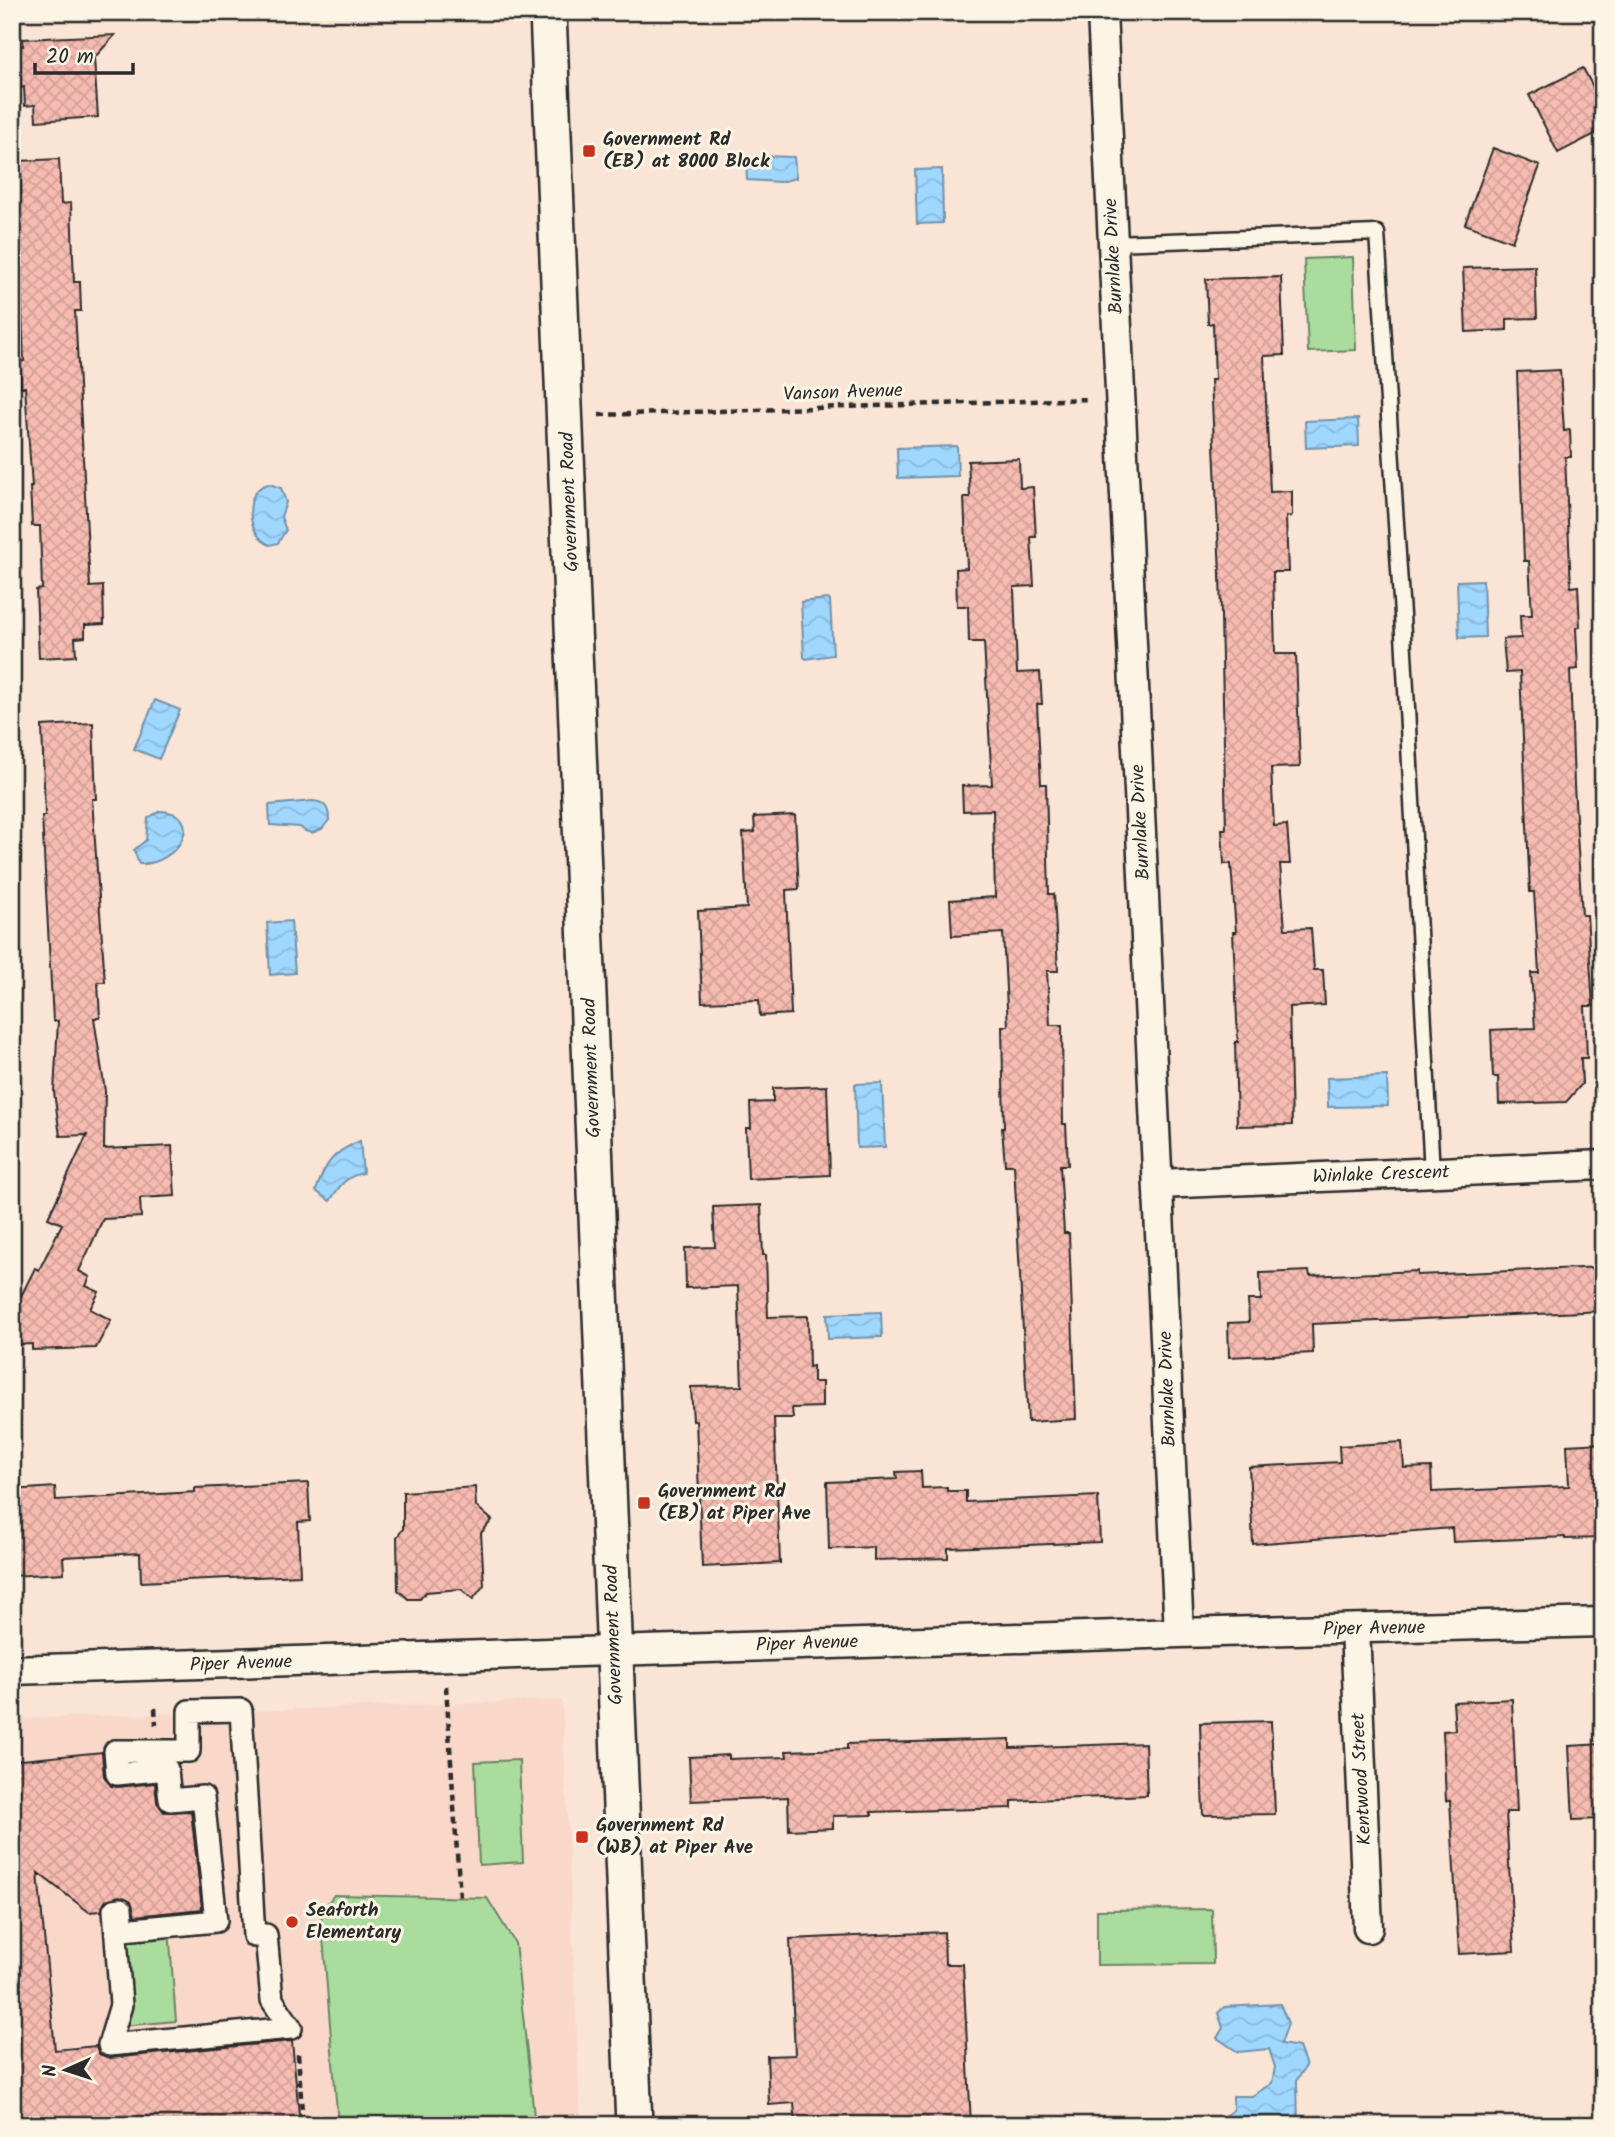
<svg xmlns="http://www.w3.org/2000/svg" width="1615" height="2137" font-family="Kalam,sans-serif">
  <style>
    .built { fill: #f9d8ca }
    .green { fill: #aadc9d; stroke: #6a8464; stroke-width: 2 }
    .water { fill: url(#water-waves); stroke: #7192aa; stroke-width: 2 }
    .building { fill: url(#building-cross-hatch); stroke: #2b2b2b; stroke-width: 2 }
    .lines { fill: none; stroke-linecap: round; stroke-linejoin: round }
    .service-casing { stroke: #2b2b2b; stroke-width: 19 }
    .pedestrian-casing { stroke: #2b2b2b; stroke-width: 26 }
    .minor-casing { stroke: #2b2b2b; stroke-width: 33 }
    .tertiary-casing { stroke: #2b2b2b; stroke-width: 40 }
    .path { stroke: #2b2b2b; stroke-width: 4.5; stroke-dasharray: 7 5; stroke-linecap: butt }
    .service { stroke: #fcf5e5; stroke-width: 14 }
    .pedestrian { stroke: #fcf5e5; stroke-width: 21 }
    .minor { stroke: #fcf5e5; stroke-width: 28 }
    .tertiary { stroke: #fcf5e5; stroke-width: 35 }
    .poi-dot { fill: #c8321e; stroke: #fcf5e5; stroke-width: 2.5 }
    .labels { text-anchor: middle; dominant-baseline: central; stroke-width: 6; stroke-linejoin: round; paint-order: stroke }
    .poi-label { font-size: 19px; font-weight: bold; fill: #2b2b2b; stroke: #fcf5e5; text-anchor: start }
    .street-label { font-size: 19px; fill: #2b2b2b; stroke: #fcf5e5 }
  </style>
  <defs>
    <pattern id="water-waves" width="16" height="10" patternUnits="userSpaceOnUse" patternTransform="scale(1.75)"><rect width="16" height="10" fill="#9fd7ff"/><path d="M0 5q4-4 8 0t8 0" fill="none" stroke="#89b9db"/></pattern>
    <pattern id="building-cross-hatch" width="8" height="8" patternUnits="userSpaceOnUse" patternTransform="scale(1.75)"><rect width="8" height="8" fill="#f6bbb1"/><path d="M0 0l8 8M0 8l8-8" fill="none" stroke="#d3a198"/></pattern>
  </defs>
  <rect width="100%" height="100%" fill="#fae4d5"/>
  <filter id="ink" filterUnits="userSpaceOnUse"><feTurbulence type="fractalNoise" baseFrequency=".0143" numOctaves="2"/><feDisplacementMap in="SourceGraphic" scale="14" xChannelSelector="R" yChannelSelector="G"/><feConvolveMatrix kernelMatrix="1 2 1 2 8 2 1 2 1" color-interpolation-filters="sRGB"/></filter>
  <g filter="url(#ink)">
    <path class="built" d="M562,1700L581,2125H12V1719Z"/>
    <path class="green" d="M1353,257L1356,350L1308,352L1304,259Z
      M519,1760L523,1862L479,1865L475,1762Z
      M334,1895L487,1898L515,1943L535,2125H338L321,1912Z
      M1212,1909L1213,1964L1097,1965V1910Z
      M169,1929L176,2021L122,2026L116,1932Z"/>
    <path class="water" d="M762,156L794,157L796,178L780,182L747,180L746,161Z
      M942,169L943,223L917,224L915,170Z
      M1358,419L1359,446L1306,448L1305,421Z
      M957,446L958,476L898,478L897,448Z
      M269,484L281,488L286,502L281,517L286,530L278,543L270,545C246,536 242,488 269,484Z
      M1483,580L1485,637L1459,638L1457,581Z
      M827,599L830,600L833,655L806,659L804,657L801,602Z
      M155,700L180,710L159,759L134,749Z
      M313,801C325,802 329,808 329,820L322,829L312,833L305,831L300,827L270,825L269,805Z
      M160,811C208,813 178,866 139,864L134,850L146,840L148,818Z
      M291,921L295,973L270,975L267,923Z
      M1387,1076L1388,1106L1328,1107L1327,1078Z
      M882,1083L885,1147L857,1148L855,1084Z
      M360,1141L363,1173C346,1176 339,1186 330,1201L316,1191C325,1163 333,1152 360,1141Z
      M881,1312L882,1337L828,1339L827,1314Z
      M1280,2004L1288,2023L1281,2044L1299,2047L1306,2066L1297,2080L1298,2125H1212L1233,2110V2096H1252L1272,2083L1275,2067L1269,2049L1238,2052L1217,2038L1223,2028L1218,2013L1224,2007Z"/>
    <path class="building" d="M115,35L94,58L98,117L36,121L35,105L25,106L24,87L21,88L19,46H23L22,39Z
      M1583,68L1603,106V130L1558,153L1529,95Z
      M1493,148L1540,166L1512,242L1465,224Z
      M59,159L61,204L71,203L74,282H80L81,311H75L90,587L103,586L104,624L85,625V637L75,638L76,656L39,658L36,590L42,589L40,526H32L30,487H32L25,387H21L20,362L24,361L17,194H21L20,161Z
      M1535,266L1537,318L1507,319V330L1466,332L1463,268Z
      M1281,277L1284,355L1264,356L1270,492L1292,491V516L1286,517L1288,572H1273L1275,654H1296L1300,767L1271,768L1274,826L1287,825L1290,864H1280L1285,929L1311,928L1314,970H1323L1325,1005L1289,1007L1292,1125L1237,1126L1235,1042H1238L1233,932H1236L1231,864H1224L1222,829H1226L1220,574L1211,380H1215L1213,323L1208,324L1206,279Z
      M1560,370L1564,431L1570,430L1571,457H1565L1571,587L1578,586L1580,627L1576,628L1578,669L1570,670L1574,785L1582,915H1587L1593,1006H1585L1587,1058H1581L1582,1084L1566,1102L1499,1104L1498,1077H1493L1491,1030L1535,1028L1531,973H1539L1534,892H1530L1520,672L1506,673L1503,639L1521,638L1520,615H1532L1529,561H1524L1517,372Z
      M1019,459L1020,488L1033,487L1036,537H1031L1034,586L1014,587L1017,673L1040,672L1042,704H1037L1041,784H1046L1049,894H1054L1058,971H1047L1050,1025H1062L1063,1124H1066L1068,1165H1060L1064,1233H1069L1076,1419L1028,1422L1014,1165H1005L1002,1128H1004L1002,1026H1008L1003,933L952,936L950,900L995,897L993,810L963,811L962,786L992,785L984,642H969L968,606H957L956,569L967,568L964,497H970L968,461Z
      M93,723L96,799H92L105,982H98L100,1018H94L105,1091L104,1149L172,1146L175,1196L140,1198L141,1217L103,1219L79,1271L90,1277L86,1286L99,1292L90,1309L111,1320L96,1348L32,1350V1344L12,1345V1297L21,1296L35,1268L39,1270L62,1224L48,1218L87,1135L60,1136L54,1092L58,1021H53L42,816H45L42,726Z
      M795,815L799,889L786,890L791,1014L760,1016L759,1000L702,1002L698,911L747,908L743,833L755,832L754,817Z
      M827,1086L830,1175L748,1179L746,1128H751L750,1103L773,1102V1088Z
      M761,1205L763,1255H766L768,1317L808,1316L809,1367L813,1366V1382H822V1407L792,1408L793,1418H774L780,1563L702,1567L696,1421H693L691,1387L742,1386L738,1286L686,1288L685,1248L715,1247L713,1207Z
      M1603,1267V1311L1312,1324L1313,1353L1229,1357L1228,1323L1249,1322L1248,1300H1261L1260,1273L1309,1271L1310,1276L1417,1271V1275Z
      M1402,1442L1404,1468L1431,1467L1432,1492L1569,1486L1567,1445L1603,1443V1538L1565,1539V1537L1453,1542L1452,1528L1253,1544L1249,1467L1340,1462L1339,1446Z
      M921,1471L922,1488L947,1487V1491H966V1502L1098,1496L1100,1542L948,1548V1558L874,1560V1547L829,1549L827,1482L897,1479L896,1472Z
      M308,1483L310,1521L298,1522L300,1575L141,1582L140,1553L63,1557L64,1573L12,1576V1490L55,1487L56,1500L195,1492V1488Z
      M475,1487L476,1506L492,1520L481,1533L484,1585L473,1599L461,1589L426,1592L420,1599H408L398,1590L397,1537L403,1529V1492Z
      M1512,1699L1517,1812H1506L1514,1951L1459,1954L1450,1801H1446L1443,1731L1455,1730L1453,1702Z
      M1271,1721L1275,1814L1203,1815L1200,1723Z
      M1010,1739V1748L1145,1743L1147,1795L1012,1801V1808L871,1812L872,1815L833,1816V1828L789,1830L788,1797L691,1801L689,1757L729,1755V1759L787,1757L786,1751L847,1749V1744Z
      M1603,1744V1819L1573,1820L1569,1746Z
      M102,1752L104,1776L111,1786L118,1787L155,1783L157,1802L164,1812L191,1811L202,1909L135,1916L131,1901L119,1896L106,1900L101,1911L89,1912L38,1873L55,2050L96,2046L99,2054L110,2058L292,2041L300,2125H12V1761Z
      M944,1932L945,1964H963L971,2125H796L794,2103L769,2105L767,2056L795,2055L790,1939Z"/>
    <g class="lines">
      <g class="service-casing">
        <path id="service" d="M1114,243L1377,233L1402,615L1432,1173"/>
      </g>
      <g class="pedestrian-casing">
        <path id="pedestrian" d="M241,1710L254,1936L266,1935L272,2000L291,2028L109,2045L121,2005L114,1910L121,1909L123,1930L216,1921L203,1797L170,1800L167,1769L117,1774L115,1751H189V1711Z"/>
      </g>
      <g class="minor-casing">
        <path id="minor" d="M1102,12L1179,1633
          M1159,1184L1603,1165
          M1355,1629L1368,1928
          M12,1670L1179,1633L1603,1622"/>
      </g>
      <g class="tertiary-casing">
        <path id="tertiary" d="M548,12L634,2125"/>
      </g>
      <path class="path" d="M599,415L1090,399
        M446,1686L460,1898
        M155,1708L156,1725
        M298,2054L303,2125"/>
      <use href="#service" class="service"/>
      <use href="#pedestrian" class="pedestrian"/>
      <use href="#minor" class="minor"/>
      <use href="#tertiary" class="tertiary"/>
    </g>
  </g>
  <g class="poi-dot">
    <rect x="582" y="144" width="14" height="14" rx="3.5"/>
    <rect x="637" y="1496" width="14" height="14" rx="3.5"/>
    <rect x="575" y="1830" width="14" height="14" rx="3.5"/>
    <circle cx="292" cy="1922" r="7"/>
  </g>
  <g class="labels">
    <g class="poi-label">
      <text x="603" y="140">Government Rd<tspan x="603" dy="22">(EB) at 8000 Block</tspan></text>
      <text x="658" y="1492">Government Rd<tspan x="658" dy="22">(EB) at Piper Ave</tspan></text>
      <text x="596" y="1826">Government Rd<tspan x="596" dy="22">(WB) at Piper Ave</tspan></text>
      <text x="306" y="1911">Seaforth<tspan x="306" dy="22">Elementary</tspan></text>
    </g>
    <g class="street-label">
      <text transform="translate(1114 256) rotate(-93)">Burnlake Drive</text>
      <text transform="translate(843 393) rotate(-2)">Vanson Avenue</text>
      <text transform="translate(570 502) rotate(-92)">Government Road</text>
      <text transform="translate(1141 822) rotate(-93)">Burnlake Drive</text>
      <text transform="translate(592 1068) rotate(-92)">Government Road</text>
      <text transform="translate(1381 1175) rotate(-2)">Winlake Crescent</text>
      <text transform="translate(1168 1389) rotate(-92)">Burnlake Drive</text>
      <text transform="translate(1374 1629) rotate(-1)">Piper Avenue</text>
      <text transform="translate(614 1635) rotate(-92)">Government Road</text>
      <text transform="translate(807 1644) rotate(-2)">Piper Avenue</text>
      <text transform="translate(241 1664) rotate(-2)">Piper Avenue</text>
      <text transform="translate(1362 1779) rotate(-93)">Kentwood Street</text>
    </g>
  </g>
  <rect width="1615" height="2137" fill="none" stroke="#fcf5e5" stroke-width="42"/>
  <rect x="21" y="21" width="1573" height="2095" fill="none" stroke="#2b2b2b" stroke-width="2.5" filter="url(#ink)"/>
  <g transform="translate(66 2070) rotate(267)" stroke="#fcf5e5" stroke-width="5" paint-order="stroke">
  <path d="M0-5L12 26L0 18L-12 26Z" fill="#2b2b2b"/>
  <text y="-10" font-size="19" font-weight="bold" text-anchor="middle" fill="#2b2b2b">N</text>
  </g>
  <path d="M35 63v10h98v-10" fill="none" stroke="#2b2b2b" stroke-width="3.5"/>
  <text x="46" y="63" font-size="21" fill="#2b2b2b" stroke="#fcf5e5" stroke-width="5" paint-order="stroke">20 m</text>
</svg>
